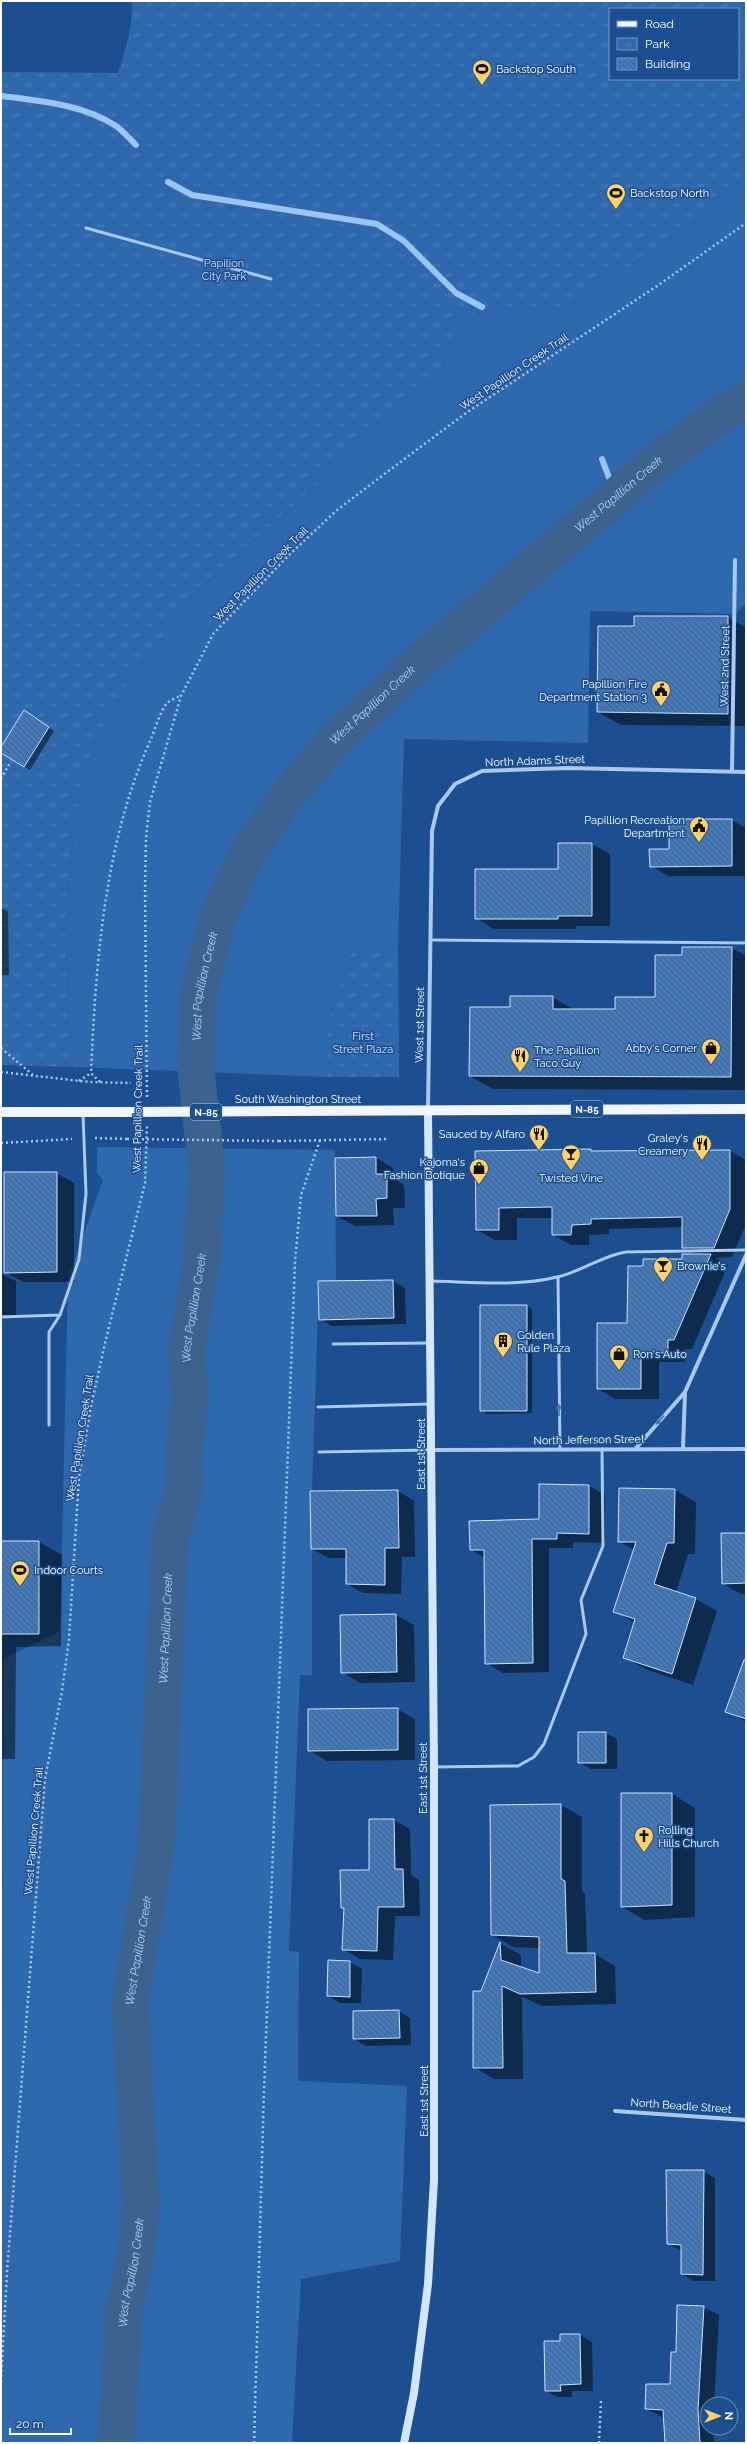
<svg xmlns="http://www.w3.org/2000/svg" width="747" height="2444" font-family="Raleway,sans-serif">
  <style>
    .grass { fill: #2e69ad }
    .park { fill: url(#park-tufts); fill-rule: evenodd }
    .shadow { fill: #0007 }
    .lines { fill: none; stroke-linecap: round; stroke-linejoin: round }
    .stream { stroke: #9cc4f0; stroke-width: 6 }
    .river { stroke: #3c6290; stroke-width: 37 }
    .building { fill: url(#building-back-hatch); stroke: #cfe3fa }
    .path { stroke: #a9c9ee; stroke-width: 2.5; stroke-dasharray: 2 3; stroke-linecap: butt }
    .service { stroke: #a9c9ee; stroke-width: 3 }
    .minor { stroke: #a9c9ee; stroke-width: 4 }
    .secondary { stroke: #d6e6fa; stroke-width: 8 }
    .primary { stroke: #f0f6ff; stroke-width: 10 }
    .path-bridge { stroke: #a9c9ee; stroke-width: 2.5; stroke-dasharray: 2 3; stroke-linecap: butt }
    .primary-bridge { stroke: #f0f6ff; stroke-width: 10 }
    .oneway { fill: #4674ac }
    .labels { text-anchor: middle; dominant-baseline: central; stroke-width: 3; stroke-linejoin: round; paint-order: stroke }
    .shield { fill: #1b4f8f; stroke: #bbcadd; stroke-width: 1 }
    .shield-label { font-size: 10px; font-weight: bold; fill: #fff }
    .poi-label { font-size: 11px; fill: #fff; stroke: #1b4f8f; text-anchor: start }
    .park-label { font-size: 11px; fill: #cfe3fa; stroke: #1b4f8f }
    .street-label { font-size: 11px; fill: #fff; stroke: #1b4f8f }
    .water-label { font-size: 12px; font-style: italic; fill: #b5d3f5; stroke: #1b4f8f }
  </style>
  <defs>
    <pattern id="park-tufts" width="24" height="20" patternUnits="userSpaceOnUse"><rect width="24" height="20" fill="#2e69ad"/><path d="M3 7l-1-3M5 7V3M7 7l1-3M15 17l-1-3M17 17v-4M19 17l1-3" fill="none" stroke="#4d80b9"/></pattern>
    <pattern id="building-back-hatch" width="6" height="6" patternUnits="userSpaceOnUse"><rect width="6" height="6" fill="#4478b7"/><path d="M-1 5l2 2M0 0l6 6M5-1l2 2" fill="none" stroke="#486282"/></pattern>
  </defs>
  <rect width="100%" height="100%" fill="#1b4f8f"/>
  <path class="grass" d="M746,187V603L735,614L590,611L588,743L404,739L398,948H353L328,1020V1077L77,1067L69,1030L65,923L75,815L93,747L132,676L201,587L440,376L462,315L558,314Z
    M97,1147L335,1150L336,1281H319L312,1491V1675H300L289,1951L299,1952L298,2081L407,2086L400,2261L301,2279L292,2443H1L3,1659L60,1631L68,1278L103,1180L97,1173Z"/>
  <path class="park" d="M132,1H746V187L558,314L462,315L440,376L201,587L132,676L93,747L75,815L65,923L69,1030L77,1067L1,1065V72L118,73C126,49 133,26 132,1ZM610,9H738V79H610Z
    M353,947L398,948L399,1077H328V1020Z"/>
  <path class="shadow" d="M635,617H728L746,628V726L621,725L598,712L635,627Z
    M29,715L54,731L30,770L1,752Z
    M731,820L746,828V876H668L651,866L670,850Z
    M559,844H592L610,854V926H576V929H494L476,918L559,870Z
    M1,908L8,911L9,975H1Z
    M732,948L746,956V1090L493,1089L470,1076L511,1008L552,997L575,1010H616L656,998L683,956Z
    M730,1151L746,1160V1224L732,1257L716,1258L728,1265L692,1349H685V1362H659V1399H615L598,1389L628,1324L684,1260L696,1255L683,1247V1227L609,1229V1234L589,1235V1245H571L553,1235V1218H517V1240H495L477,1230L476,1152Z
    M376,1158L393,1168L394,1179L404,1185L405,1208H393L394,1225L355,1226L337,1216Z
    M56,1173L74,1183V1282H23L5,1272Z
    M1,1274L16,1281V1315H1Z
    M393,1281L405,1288L406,1324L332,1326L320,1319L319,1282Z
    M527,1306L532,1309V1413L487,1414L481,1410Z
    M589,1486L605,1495V1543L573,1542V1548H549V1672L503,1673L486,1663L485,1558L471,1550L540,1520Z
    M620,1489L675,1490L696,1502L695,1554H688L676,1592L696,1599L717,1611L693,1685L645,1669L624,1657L635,1623L614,1611L634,1550L619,1541Z
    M398,1491L414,1501L415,1557H402L401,1594L363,1593L347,1584V1558H329L312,1549Z
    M746,1534V1594H741L723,1584Z
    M1,1542H39L62,1555L61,1646L16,1647L15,1759H1Z
    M396,1615L414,1625L415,1682L360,1683L342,1672Z
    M746,1659V1722L726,1711Z
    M397,1709L415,1719V1760L327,1761L309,1750Z
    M605,1733L617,1739V1769H591L579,1762Z
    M672,1794L695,1808V1917L645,1920L622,1907Z
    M561,1805L582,1817V1891L585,1894L587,1954H595L615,1966L616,2004L542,2006L522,1997L523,2079H494L474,2067L482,1992L501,1944L521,1955V1968L540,1975V1948L513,1947L492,1935L491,1806Z
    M394,1820L410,1829L411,1875L419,1880L420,1916H395L393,1960L360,1959L343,1949L345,1909L342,1907L370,1871Z
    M350,1962L362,1969L361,2003H340L328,1996Z
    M399,2011L410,2018L411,2045L366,2046L354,2039Z
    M703,2171L715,2178V2281H694L682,2274V2251L668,2244Z
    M703,2307L719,2315L714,2404H707V2428H713L714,2443H666L665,2418L646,2409L671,2385L677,2353Z
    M561,2335H580L592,2342L593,2391H572V2397H558L546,2391Z"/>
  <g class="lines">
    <path class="stream" d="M1,96C40,101 82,104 116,126C123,131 130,139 136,145
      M168,182L192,195L377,224L404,241L456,293L482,307
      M602,459L616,496"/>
    <path class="river" id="s1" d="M116,2443L124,2309L134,2264L141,2210L130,2001L156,1846L170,1536L185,1488L183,1457L190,1399L186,1351L202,1257L207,1172L196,1069L198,997L216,922L246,856L280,805L335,739L425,657L671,450L732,407L746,400"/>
  </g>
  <path class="building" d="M634,616H728V714L597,712L598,626H634Z
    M24,710L49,727L24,767L1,753V747Z
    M669,819H732V866L650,867L649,849H669Z
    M558,843H592V916H558V919H475V869H558Z
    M682,947H732L731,1077L469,1076L470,1007H510V996H553V1009H615V997H655V955H682Z
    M591,1149V1151L730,1150V1209L714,1248H682V1217L591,1219V1224L572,1225L571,1235H552V1207L499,1208V1230H476L475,1151Z
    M376,1157V1174H387V1198L376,1199L377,1216H336L335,1158Z
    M4,1172H57V1272L4,1273Z
    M682,1254H711L674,1340H668V1353H641V1389H597V1323H627L628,1266H643V1259H682Z
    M393,1280L394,1318L319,1320L318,1281Z
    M480,1305H527V1411H480Z
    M539,1484L589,1485V1534L557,1533V1539H532L533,1663L485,1664L484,1550H470L469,1521L539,1519Z
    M619,1488L675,1489L674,1543H667L654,1584L696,1598L672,1674L623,1658L635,1619L613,1612L636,1542H618Z
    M398,1490L399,1548H385V1585L346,1584V1549H311L310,1491Z
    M721,1533H746V1583L722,1584Z
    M1,1541H39V1634H1Z
    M396,1614L397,1672L341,1673L340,1615Z
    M744,1660H746V1719L725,1712Z
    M398,1708V1750L308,1751V1709Z
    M578,1732H606V1763H578Z
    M621,1793H672V1905L621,1907Z
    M561,1804V1879L565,1881L567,1953H595L596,1992L520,1994L502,1986L503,2068H473V1991H481L500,1942L501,1960L539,1973V1937L491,1935L490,1805Z
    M369,1819H394L395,1869H403L404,1907H378L377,1951L342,1950L344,1908H341L340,1870H369Z
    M328,1960L350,1961V1997L327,1996Z
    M399,2010L400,2038L353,2039V2011Z
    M666,2170H704L703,2275L681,2274V2245L667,2244Z
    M677,2305L704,2306L698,2410L700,2443H665L663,2410L645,2409L646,2384H670L671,2352H676Z
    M560,2334H580L581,2384L560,2385L561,2391H545L544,2341H560Z"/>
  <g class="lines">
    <path class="path" d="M1,779L11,761
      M1,1048L33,1075
      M1,1072L89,1082L131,1083
      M79,1081L91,1073
      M100,1082L91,1073C96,961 104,843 151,739C155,729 160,712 167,703C170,700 176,698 180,696
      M147,1097L145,890L146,838L150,802L181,696L213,634L287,557L337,510L399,463L466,413L657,286L746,223
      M95,1138L127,1139
      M279,1141L388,1139
      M1,1143L72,1139
      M1,2382L7,2272L45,1779L62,1691L69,1639L79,1477L91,1406L106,1339L145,1183L147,1126
      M254,2443L264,2090L295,1261L301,1195L320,1140
      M599,2443L601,2400"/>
    <path class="service" d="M86,228L271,279
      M431,940L746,943
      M558,1277L560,1449
      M431,1281C472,1282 516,1287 557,1277C581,1272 601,1256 626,1252L746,1250
      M1,1317L60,1315
      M333,1344L430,1343
      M318,1407L430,1404
      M49,1425V1332L60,1315L79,1259L86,1194L83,1114
      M319,1452L430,1450
      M434,1767L518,1766L534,1757L544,1744L586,1634L581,1600L603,1546L602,1449"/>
    <path class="minor" d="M732,772L735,560
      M428,1110L432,831L438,806L455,784L482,771L568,768L746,772
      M636,1448L685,1392L746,1255
      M683,1448L685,1393
      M432,1450L746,1449
      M615,2111L746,2120"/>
    <path class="secondary" d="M404,2443L414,2393L428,2284L434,2180V1767L428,1110"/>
    <path class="primary" d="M283,1111L746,1109
      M1,1112H130"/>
    <path class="path-bridge" d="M127,1139L279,1141"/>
    <path class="primary-bridge" d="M130,1112L283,1111"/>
  </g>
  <defs><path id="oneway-solid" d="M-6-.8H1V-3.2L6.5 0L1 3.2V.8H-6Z"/></defs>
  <g class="oneway">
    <use href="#oneway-solid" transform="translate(559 1410) rotate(-91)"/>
    <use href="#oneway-solid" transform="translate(660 1420) rotate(131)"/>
  </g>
  <defs>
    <g id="stadium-pin" transform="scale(1)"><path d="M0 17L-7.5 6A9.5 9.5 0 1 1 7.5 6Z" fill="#ffd166" stroke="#1b4f8f"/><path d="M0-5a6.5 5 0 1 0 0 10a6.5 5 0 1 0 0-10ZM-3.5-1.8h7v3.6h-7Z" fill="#111"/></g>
    <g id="civic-pin" transform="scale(1)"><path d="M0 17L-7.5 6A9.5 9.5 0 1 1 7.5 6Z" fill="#ffd166" stroke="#1b4f8f"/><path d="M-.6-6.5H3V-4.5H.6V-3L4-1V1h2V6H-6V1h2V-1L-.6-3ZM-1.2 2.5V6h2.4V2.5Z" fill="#111"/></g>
    <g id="shop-pin" transform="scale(1)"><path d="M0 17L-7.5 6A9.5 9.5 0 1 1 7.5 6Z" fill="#ffd166" stroke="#1b4f8f"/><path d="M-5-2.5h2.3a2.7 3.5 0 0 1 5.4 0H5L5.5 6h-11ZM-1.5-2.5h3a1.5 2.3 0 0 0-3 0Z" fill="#111"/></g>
    <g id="restaurant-pin" transform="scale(1)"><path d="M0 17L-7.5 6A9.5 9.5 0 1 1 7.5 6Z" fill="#ffd166" stroke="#1b4f8f"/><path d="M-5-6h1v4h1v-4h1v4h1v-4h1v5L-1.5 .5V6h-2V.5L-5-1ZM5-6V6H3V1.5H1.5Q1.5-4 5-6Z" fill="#111"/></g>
    <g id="bar-pin" transform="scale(1)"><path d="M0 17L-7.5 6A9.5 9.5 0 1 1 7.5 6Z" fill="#ffd166" stroke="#1b4f8f"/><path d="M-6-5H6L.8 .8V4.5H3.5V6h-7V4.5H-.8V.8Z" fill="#111"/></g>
    <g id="building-pin" transform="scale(1)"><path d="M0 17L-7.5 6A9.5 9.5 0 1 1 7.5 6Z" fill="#ffd166" stroke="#1b4f8f"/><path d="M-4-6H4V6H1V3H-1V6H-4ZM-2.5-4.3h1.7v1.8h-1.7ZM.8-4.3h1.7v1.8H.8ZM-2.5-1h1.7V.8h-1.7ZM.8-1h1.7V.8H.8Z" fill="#111"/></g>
    <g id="church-pin" transform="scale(1)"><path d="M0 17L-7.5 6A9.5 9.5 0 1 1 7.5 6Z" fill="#ffd166" stroke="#1b4f8f"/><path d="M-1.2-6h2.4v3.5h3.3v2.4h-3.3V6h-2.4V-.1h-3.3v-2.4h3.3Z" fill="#111"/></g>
  </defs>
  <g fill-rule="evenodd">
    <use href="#stadium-pin" x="482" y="69"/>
    <use href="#stadium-pin" x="616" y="193"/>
    <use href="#civic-pin" x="661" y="690"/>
    <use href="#civic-pin" x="699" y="826"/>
    <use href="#shop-pin" x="711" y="1048"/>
    <use href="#restaurant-pin" x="520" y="1056"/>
    <use href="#restaurant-pin" x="539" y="1134"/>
    <use href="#restaurant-pin" x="702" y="1144"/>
    <use href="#bar-pin" x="571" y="1154"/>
    <use href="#shop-pin" x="479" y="1168"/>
    <use href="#bar-pin" x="663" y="1266"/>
    <use href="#building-pin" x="503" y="1341"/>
    <use href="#shop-pin" x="619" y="1354"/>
    <use href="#stadium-pin" x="20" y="1570"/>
    <use href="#church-pin" x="644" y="1836"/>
  </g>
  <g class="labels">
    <g class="shield">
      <rect x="571" y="1101" width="32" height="16" rx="3"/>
      <rect x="190" y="1104" width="32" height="16" rx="3"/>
    </g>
    <g class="shield-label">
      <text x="587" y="1109">N-85</text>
      <text x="206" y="1112">N-85</text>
    </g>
    <g class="poi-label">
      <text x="496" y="69">Backstop South</text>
      <text x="630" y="193">Backstop North</text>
      <text x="647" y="684" text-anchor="end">Papillion Fire<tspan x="647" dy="13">Department Station 3</tspan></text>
      <text x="685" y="820" text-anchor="end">Papillion Recreation<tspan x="685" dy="13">Department</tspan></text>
      <text x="697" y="1048" text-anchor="end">Abby's Corner</text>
      <text x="534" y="1050">The Papillion<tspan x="534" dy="13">Taco Guy</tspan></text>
      <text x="525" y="1134" text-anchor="end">Sauced by Alfaro</text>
      <text x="688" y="1138" text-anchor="end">Graley's<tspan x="688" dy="13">Creamery</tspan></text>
      <text x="465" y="1162" text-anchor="end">Kajoma's<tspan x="465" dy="13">Fashion Botique</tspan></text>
      <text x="571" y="1178" text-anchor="middle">Twisted Vine</text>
      <text x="677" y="1266">Brownie's</text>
      <text x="517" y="1335">Golden<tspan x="517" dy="13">Rule Plaza</tspan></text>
      <text x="633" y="1354">Ron's Auto</text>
      <text x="34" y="1570">Indoor Courts</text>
      <text x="658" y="1830">Rolling<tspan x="658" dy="13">Hills Church</tspan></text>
    </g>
    <g class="park-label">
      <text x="224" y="263">Papilion<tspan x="224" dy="13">City Park</tspan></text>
      <text x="363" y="1036">First<tspan x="363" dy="13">Street Plaza</tspan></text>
    </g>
    <g class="street-label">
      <text transform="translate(514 372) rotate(-34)">West Papillion Creek Trail</text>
      <text transform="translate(261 574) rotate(-45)">West Papillion Creek Trail</text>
      <text transform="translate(725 666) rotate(-89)">West 2nd Street</text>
      <text transform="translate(535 761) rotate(-2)">North Adams Street</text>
      <text transform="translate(420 1025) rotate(-89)">West 1st Street</text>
      <text x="298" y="1099">South Washington Street</text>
      <text transform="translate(138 1109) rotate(-89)">West Papillion Creek Trail</text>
      <text transform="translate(80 1438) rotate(-81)">West Papillion Creek Trail</text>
      <text transform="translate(589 1440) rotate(-1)">North Jefferson Street</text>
      <text transform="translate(421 1454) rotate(-90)">East 1st Street</text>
      <text transform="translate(423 1778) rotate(-90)">East 1st Street</text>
      <text transform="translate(34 1831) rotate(-85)">West Papillion Creek Trail</text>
      <text transform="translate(424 2101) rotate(-90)">East 1st Street</text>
      <text transform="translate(681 2106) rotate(4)">North Beadle Street</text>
    </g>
    <g class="water-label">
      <text stroke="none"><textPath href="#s1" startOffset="2127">West Papillion Creek</textPath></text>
      <text stroke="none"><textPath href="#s1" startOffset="1803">West Papillion Creek</textPath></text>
      <text stroke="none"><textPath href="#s1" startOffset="1467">West Papillion Creek</textPath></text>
      <text stroke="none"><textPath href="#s1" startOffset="1143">West Papillion Creek</textPath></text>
      <text stroke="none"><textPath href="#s1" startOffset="819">West Papillion Creek</textPath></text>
      <text stroke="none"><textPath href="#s1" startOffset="495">West Papillion Creek</textPath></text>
      <text stroke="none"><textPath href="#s1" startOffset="171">West Papillion Creek</textPath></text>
    </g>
  </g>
  <rect width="747" height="2444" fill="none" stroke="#ffffff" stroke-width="4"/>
  <rect x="609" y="8" width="130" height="72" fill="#1b4f8f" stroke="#7695bc"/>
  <rect x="617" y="21" width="20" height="6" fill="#f0f6ff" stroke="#7695bc"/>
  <text x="645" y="28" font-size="12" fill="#ffffff">Road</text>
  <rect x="617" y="38" width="20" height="12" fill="url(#park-tufts)" stroke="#7695bc"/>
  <text x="645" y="48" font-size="12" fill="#ffffff">Park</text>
  <rect x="617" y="58" width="20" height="12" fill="url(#building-back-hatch)" stroke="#7695bc"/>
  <text x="645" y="68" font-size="12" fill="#ffffff">Building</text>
  <g transform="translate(719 2416) rotate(90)"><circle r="19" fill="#1b4f8f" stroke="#7695bc"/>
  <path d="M0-3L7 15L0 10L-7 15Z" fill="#ffd166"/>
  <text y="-6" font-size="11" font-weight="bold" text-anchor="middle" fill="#ffffff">N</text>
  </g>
  <path d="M10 2428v6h61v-6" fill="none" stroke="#ffffff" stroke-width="2"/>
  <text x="16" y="2428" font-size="12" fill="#ffffff" stroke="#1b4f8f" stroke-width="3" paint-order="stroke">20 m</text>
</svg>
